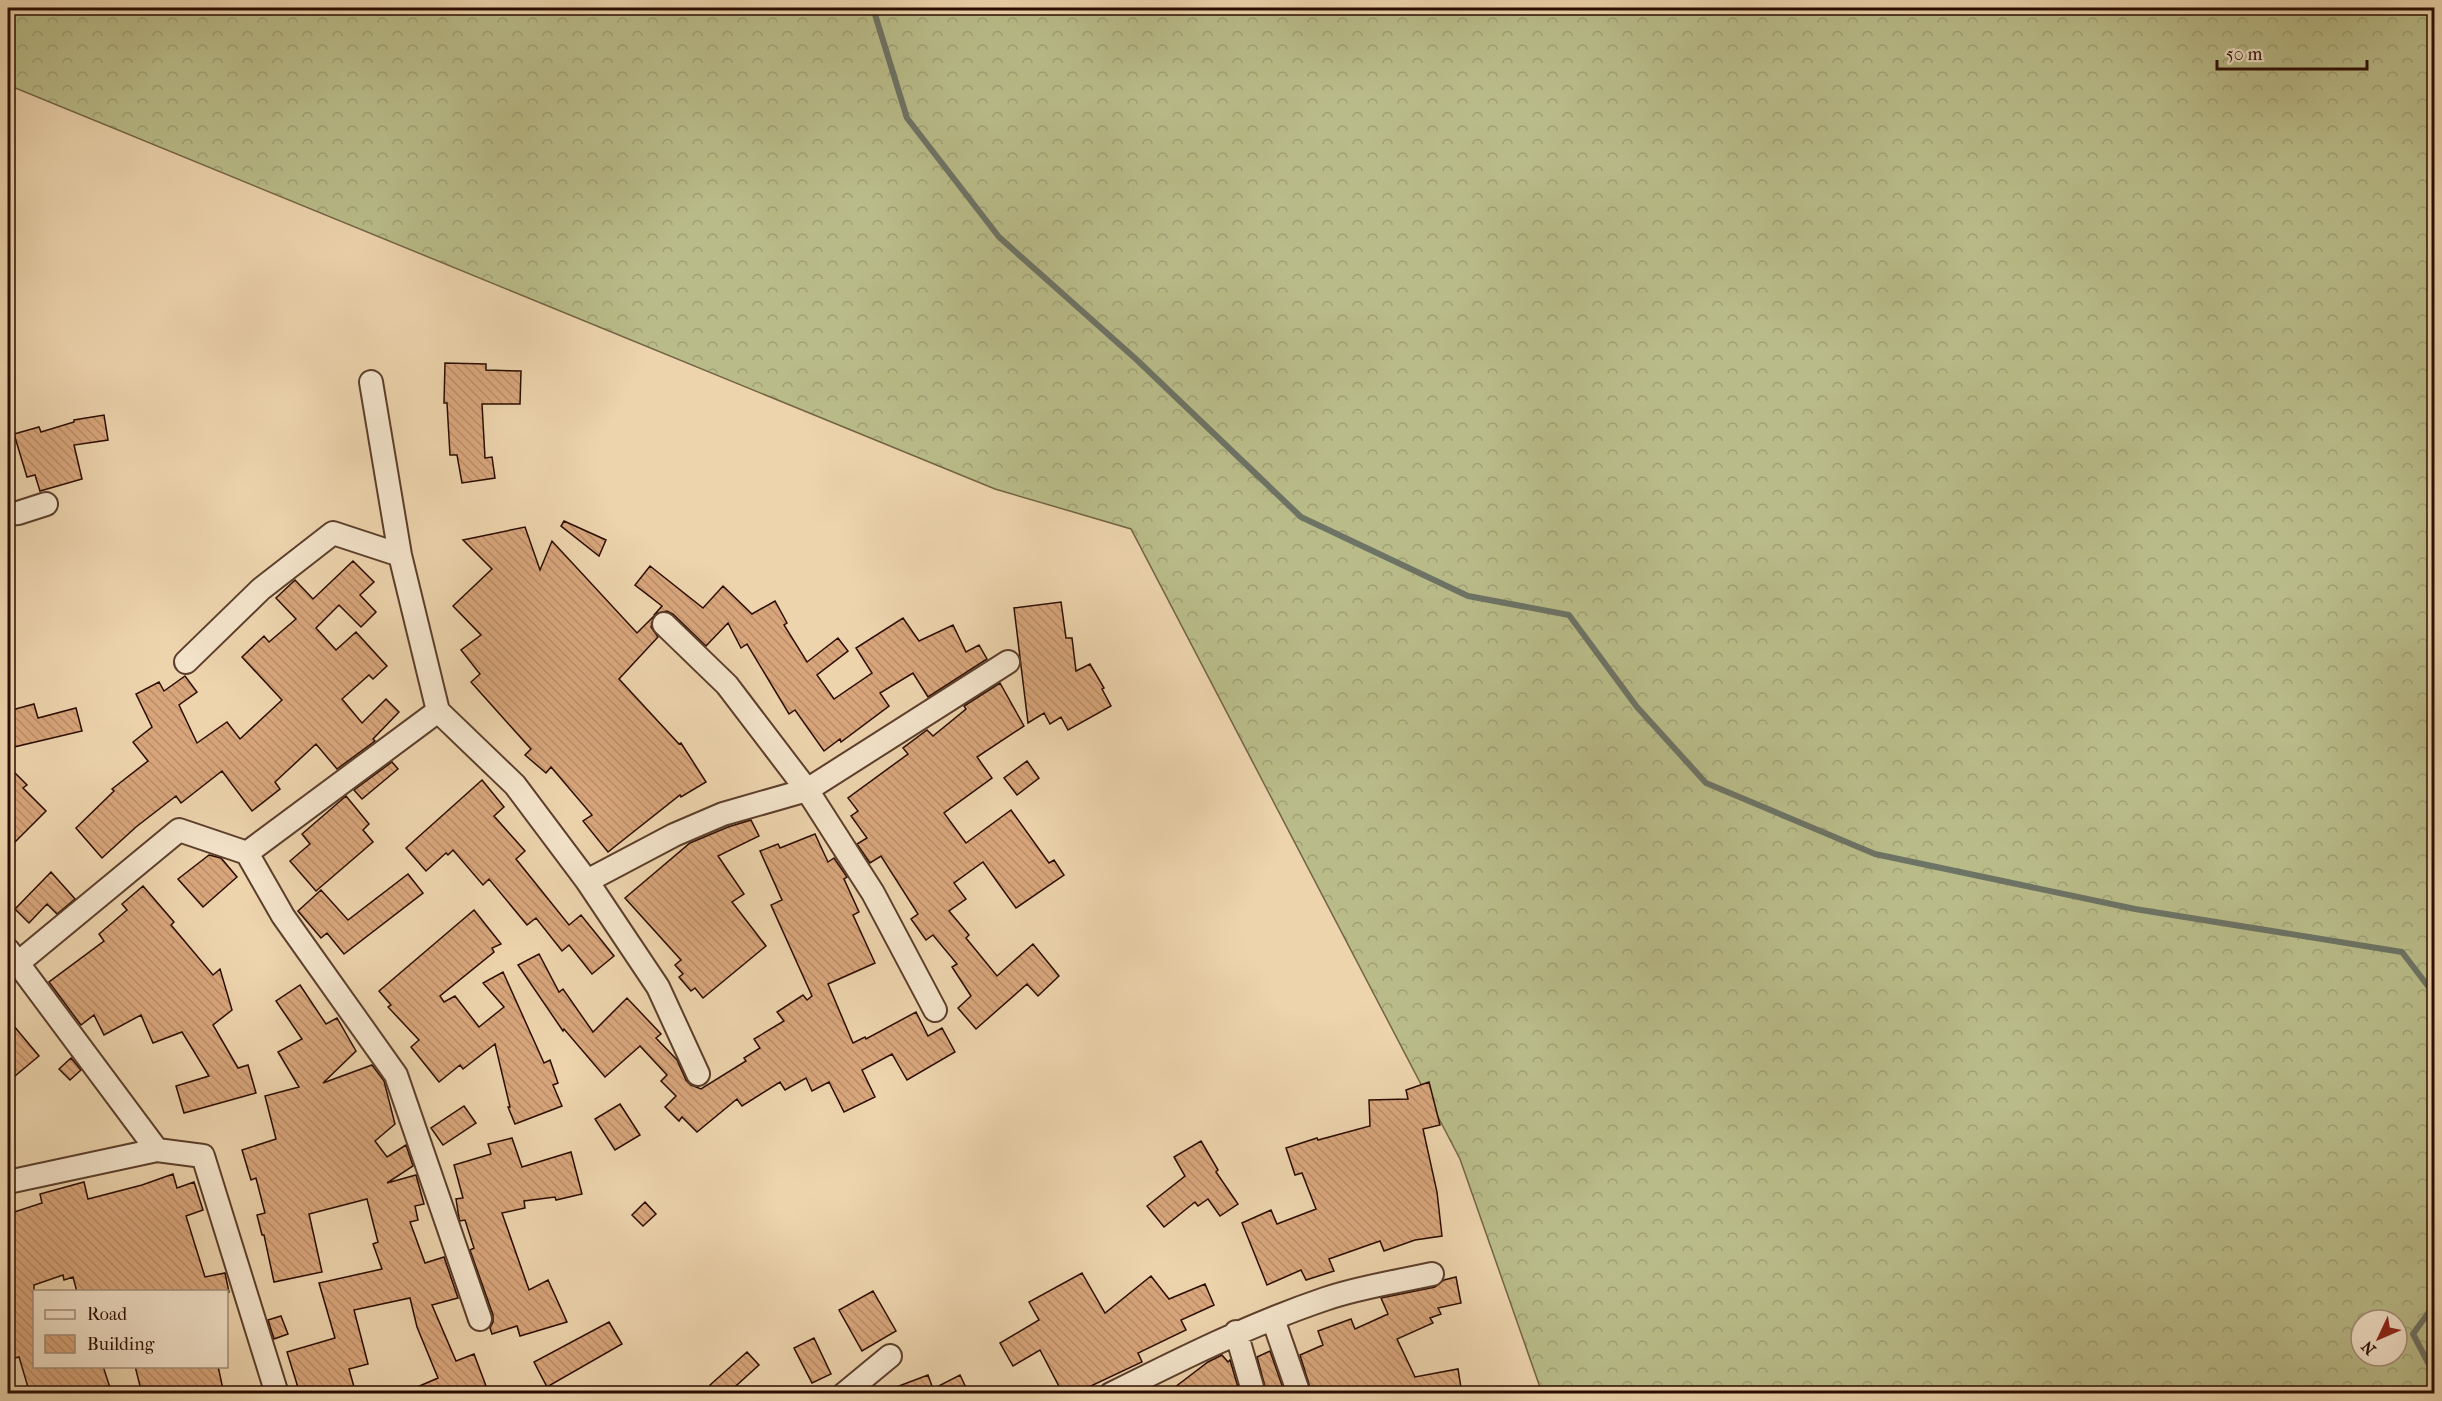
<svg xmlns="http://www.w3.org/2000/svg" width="2442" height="1401" font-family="'IM FELL French Canon',serif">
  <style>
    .forest { fill: url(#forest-crowns); stroke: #726444; stroke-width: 1.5; fill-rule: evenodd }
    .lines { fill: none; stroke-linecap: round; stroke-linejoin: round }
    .stream { stroke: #6d7365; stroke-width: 6 }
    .building { fill: url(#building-back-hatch); stroke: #2a0c00; stroke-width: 1.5 }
    .street-casing { stroke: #5b3e2b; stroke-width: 26 }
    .street { stroke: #f3e3ca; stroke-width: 22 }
  </style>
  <defs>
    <pattern id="forest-crowns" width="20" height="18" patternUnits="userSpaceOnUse" patternTransform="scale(1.5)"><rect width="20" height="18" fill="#b9bc89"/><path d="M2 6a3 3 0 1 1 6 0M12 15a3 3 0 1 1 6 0" fill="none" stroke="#9fa074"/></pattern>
    <pattern id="building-back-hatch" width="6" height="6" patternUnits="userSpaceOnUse" patternTransform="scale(1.5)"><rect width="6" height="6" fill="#d9a67c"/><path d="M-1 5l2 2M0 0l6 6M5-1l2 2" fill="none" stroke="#ba8e69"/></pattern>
  </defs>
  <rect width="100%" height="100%" fill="#edd4ad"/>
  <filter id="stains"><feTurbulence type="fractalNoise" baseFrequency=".00333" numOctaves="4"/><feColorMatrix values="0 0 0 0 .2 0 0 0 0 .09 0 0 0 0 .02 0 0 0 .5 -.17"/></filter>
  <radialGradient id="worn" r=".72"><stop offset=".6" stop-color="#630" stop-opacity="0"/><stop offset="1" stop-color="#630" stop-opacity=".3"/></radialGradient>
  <path class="forest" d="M8,8H2434V1393H1542L1460,1159L1131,529L995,489L8,85ZM2361,1320H2397V1356H2361Z"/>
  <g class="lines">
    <path class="stream" d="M873,8L907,118L999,237L1137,360L1301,517L1468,596L1569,615L1637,707L1706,783L1875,854L2135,909L2402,952L2434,994
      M2434,1305L2413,1334L2434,1374"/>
  </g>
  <path class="building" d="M445,363L486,364V370L521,371L520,404H482L485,458L492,457L495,478L462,483L457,455H450L447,403H444Z
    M104,415L108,440L74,445L82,479L40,491L35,475L27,477L14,434L39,427L41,432L74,422V420Z
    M564,521L606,540L599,556L561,526Z
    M525,527L540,570L552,541L637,633L654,616L651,627L658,637L619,679L679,744L681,743L706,782L681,797L680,795L608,852L583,821L592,815L551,767L546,773L525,755L531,749L471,682L480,674L461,650L481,635L453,606L492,569L463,540Z
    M353,561L374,582L360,595L376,612L361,627L339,605L316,628L336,650L356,632L387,666L373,679L369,675L342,699L362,723L386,699L399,712L373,739L375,741L337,769L316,744L275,782L280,789L252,811L222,771L181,803L176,796L136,827L102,858L76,828L114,791L112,789L148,761L133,742L152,727L136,694L159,682L164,691L185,676L197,692L179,705L197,743L227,722L240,739L282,700L242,657L264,636L269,642L296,619L276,598L295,580L313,599Z
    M650,566L703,608L723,586L752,614L775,601L787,623L784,625L807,662L838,638L848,651L817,675L834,699L872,673L856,648L903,618L919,641L953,625L966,652L979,645L987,659L928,697L913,673L880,693L889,706L841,742L840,739L824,751L795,710L789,714L747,644L741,648L728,623L706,646L673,614L667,611L655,614L662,606L635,585Z
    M1061,602L1066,638H1072L1076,671L1090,664L1104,688L1102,689L1111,706L1068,730L1061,717L1050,724L1044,713L1028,723L1014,608Z
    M1000,683L1024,726L977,757L992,778L944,813L966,843L1011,810L1049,863L1054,860L1064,875L1016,908L983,862L954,883L966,899L949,911L969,935L966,938L997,976L1033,944L1059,976L1038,996L1027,984L976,1029L958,1008L971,996L952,967L957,964L933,935L926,940L911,919L918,914L881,856L870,863L857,844L867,838L851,816L858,811L848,798L908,754L903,748L927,730L933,736L966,709L964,706Z
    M34,704L38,718L76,708L82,731L14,747L8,723V711Z
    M1027,761L1039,778L1017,795L1004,778Z
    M392,762L398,769L362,799L354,790Z
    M8,766L27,785L23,788L46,811L8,849Z
    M482,780L504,807L494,816L525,851L516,859L569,925L581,915L614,956L592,974L569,945L562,951L536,918L527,925L489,879L483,885L453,850L448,855L446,853L426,871L406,848Z
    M346,796L369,824L363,830L373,842L316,891L290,861L310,844L302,834Z
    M751,820L759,836L718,856L744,894L732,902L766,946L703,998L695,988L691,991L679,977L683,974L675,965L681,960L625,898L690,843L728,827Z
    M815,834L828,862L834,858L847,877L844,879L859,912L853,915L875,963L828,984L853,1043L865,1037L866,1039L916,1012L928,1036L942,1028L955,1052L907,1080L892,1054L862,1070L875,1097L844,1112L829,1082L812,1091L806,1078L785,1090L780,1082L742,1106L737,1099L697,1132L682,1117L679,1121L665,1107L676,1096L661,1081L667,1075L640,1046L605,1077L564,1029L563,1031L518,965L539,954L559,992L563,989L593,1032L627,998L661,1034L656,1038L677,1060L686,1080L691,1085L701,1089L746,1061L744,1058L760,1048L754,1039L784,1021L777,1012L803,995L807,1000L812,996L771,905L782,900L760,851L778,844L780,848Z
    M209,855L221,858L237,877L203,907L178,879Z
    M51,872L75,899L57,914L47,904L29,923L15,909Z
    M408,874L423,893L344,954L327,933L321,938L298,911L321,890L348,920Z
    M143,886L174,922L171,925L213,975L220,969L232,1010L213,1025L238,1068L248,1065L256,1093L184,1113L176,1086L209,1076L182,1032L153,1043L141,1015L104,1035L94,1015L81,1025L49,982L104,941L99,934L127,910L122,904Z
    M474,910L501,944L492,948L494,952L440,996L444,1002L455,996L479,1027L504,1007L483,983L503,972L544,1063L550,1060L558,1083L553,1085L562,1106L515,1124L508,1107H510L495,1044L463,1069L460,1065L439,1082L411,1047L419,1040L388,1007L391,1005L379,991Z
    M300,985L326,1024L337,1018L356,1051L323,1083L372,1065L384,1081L395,1124L375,1141L387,1157L406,1145L413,1166L387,1183L416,1175L424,1204L415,1206L418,1220L410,1222L425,1263L444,1257L458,1298L432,1305L456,1361L474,1354L489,1394H401L438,1378L417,1327L410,1298L354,1310L368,1364L349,1369L356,1394H300L287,1352L335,1338L319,1283L382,1269L373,1244L378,1242L367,1199L309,1214L322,1272L274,1282L264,1235H262L257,1215L265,1213L256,1178L251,1180L242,1150L276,1139L265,1096L299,1087L278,1052L302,1039L276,1001Z
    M8,1019L39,1056L15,1076L8,1067Z
    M71,1058L81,1070L70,1080L59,1069Z
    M1429,1082L1440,1125L1423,1129L1437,1192L1442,1236L1415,1240L1384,1251L1380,1241L1329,1259L1334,1271L1306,1280L1301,1270L1267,1285L1242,1223L1271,1210L1277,1224L1316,1209L1302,1173L1295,1175L1286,1148L1317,1138L1318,1140L1370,1126L1369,1100L1408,1099L1406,1090Z
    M620,1104L640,1135L615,1150L595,1119Z
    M464,1106L476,1123L443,1145L431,1128Z
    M512,1138L522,1167L571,1152L582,1194L556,1200L555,1197L524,1201L525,1208L502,1213L529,1290L548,1280L567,1322L520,1336L517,1326L492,1334L490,1328L493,1322V1315L470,1250L474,1248L465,1220L460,1221L459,1218L456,1199L463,1198L454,1165L491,1154L488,1144Z
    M1201,1141L1218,1170L1216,1172L1238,1204L1220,1216L1208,1199L1198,1206L1195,1202L1164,1227L1147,1206L1185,1176L1174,1157Z
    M173,1174L177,1188L194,1182L203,1210L186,1216L205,1277L225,1273L229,1292H77L73,1277L64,1280L63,1275L34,1285V1366H103L112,1394H30L19,1357L8,1360V1214L42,1203L40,1194L84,1182L88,1199L142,1185Z
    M645,1202L656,1214L643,1226L632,1215Z
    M1082,1273L1105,1313L1151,1276L1169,1299L1205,1284L1214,1305L1181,1320L1186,1330L1138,1353L1142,1362L1074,1394H1063L1040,1350L1013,1366L1000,1343L1039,1320L1029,1302Z
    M1456,1277L1461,1303L1438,1308L1441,1314L1430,1318L1433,1323L1397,1339L1415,1377L1458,1369L1462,1394H1312L1300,1355L1323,1345L1318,1331L1351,1319L1355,1329L1388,1314L1381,1298L1435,1287L1444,1280Z
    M873,1291L896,1331L862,1351L839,1310Z
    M281,1316L288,1334L274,1339L268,1320Z
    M609,1322L622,1344L547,1387L534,1362Z
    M814,1338L831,1374L812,1383L794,1348Z
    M1270,1351L1285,1394H1267L1257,1357Z
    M747,1352L759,1365L727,1394H718L710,1385Z
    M1222,1355L1228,1362L1230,1360L1240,1394H1166L1208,1362Z
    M135,1366H218L224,1394H142Z
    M928,1375L933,1389L960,1375L969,1394H883V1392Z"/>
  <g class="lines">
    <g class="street-casing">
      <path id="street" d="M371,382L400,555L438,711L515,785L587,881L658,987L698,1074
        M8,514L18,513L46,504
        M664,624L727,685L807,790L873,893L935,1010
        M186,662L261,589L333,533L400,555
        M247,853L438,711
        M587,881L674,835L723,814L807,790L1008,662
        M8,950L157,1150
        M18,963L179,830L247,853L283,916L396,1075L480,1319
        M8,1182L157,1150L203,1156L277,1394
        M1273,1319L1299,1394
        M1236,1332L1254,1394
        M844,1394L890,1356
        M1111,1394C1181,1359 1251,1324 1325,1299C1360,1287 1396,1282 1432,1274"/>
    </g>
    <use href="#street" class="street"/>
  </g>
  <rect width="2442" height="1401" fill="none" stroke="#edd4ad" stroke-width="30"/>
  <rect x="9" y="9" width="2424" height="1383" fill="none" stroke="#2a0c00" stroke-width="3"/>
  <rect x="15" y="15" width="2412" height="1371" fill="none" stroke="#2a0c00" stroke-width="1.5"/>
  <rect x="33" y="1290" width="195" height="78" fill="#f3e3ca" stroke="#a38d79" stroke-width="1.5"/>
  <rect x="45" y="1310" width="30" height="9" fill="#f3e3ca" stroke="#a38d79" stroke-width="1.5"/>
  <text x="87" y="1320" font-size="18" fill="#2a0c00">Road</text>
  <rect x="45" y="1335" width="30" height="18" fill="url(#building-back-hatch)" stroke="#a38d79" stroke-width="1.5"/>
  <text x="87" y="1350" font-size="18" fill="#2a0c00">Building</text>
  <g transform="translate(2379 1338) rotate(226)"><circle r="28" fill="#f3e3ca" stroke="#a38d79" stroke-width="1.5"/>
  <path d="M0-4.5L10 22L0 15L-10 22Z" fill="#8f2418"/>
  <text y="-9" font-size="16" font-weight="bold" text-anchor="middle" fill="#2a0c00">N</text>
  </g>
  <path d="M2217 60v9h150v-9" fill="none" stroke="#2a0c00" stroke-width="3"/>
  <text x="2226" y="60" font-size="18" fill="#2a0c00" stroke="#f3e3ca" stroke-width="4.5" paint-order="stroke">50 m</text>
  <rect width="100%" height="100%" filter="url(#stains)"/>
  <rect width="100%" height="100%" fill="url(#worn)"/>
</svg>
